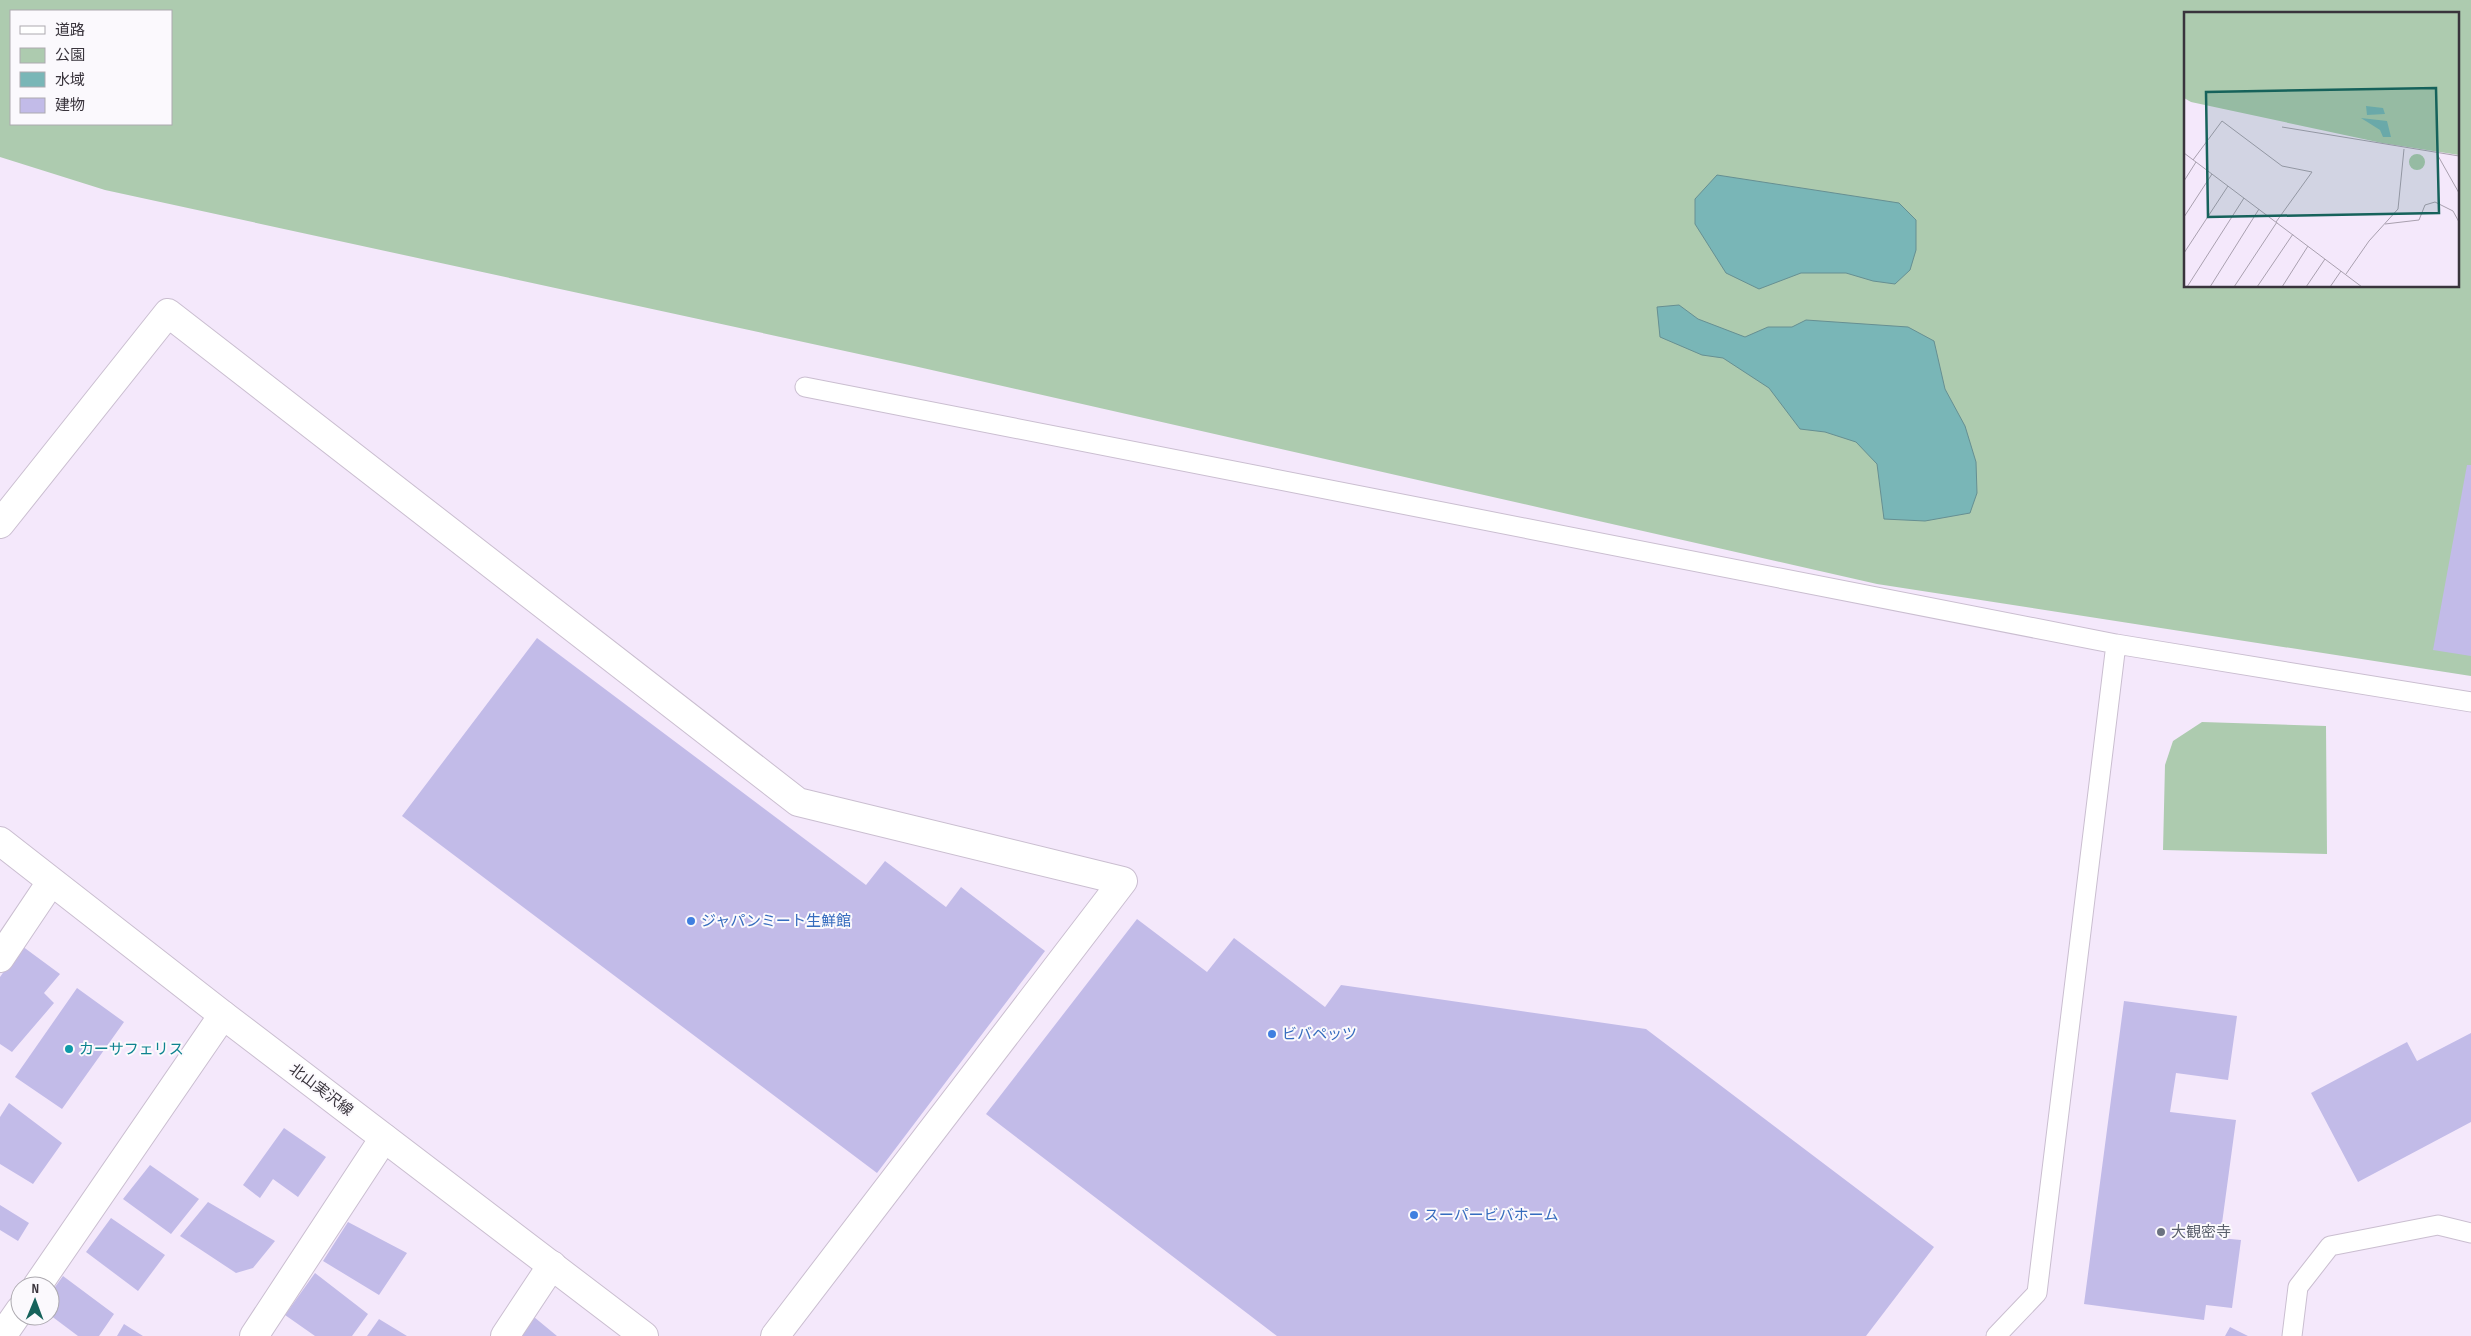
<svg xmlns="http://www.w3.org/2000/svg" width="2471" height="1336" font-family="'Sofia Sans Condensed','Noto Sans JP',sans-serif">
  <style>
    .green { fill: #adcbaf; fill-rule: evenodd }
    .water { fill: #79b6b7; stroke: #668f92 }
    .building { fill: #c2bbe8 }
    .lines { fill: none; stroke-linecap: round; stroke-linejoin: round }
    .service-casing { stroke: #cabed0; stroke-width: 21 }
    .minor-casing { stroke: #cabed0; stroke-width: 30 }
    .tertiary-casing { stroke: #cabed0; stroke-width: 30 }
    .service { stroke: #fff; stroke-width: 19 }
    .minor { stroke: #fff; stroke-width: 28 }
    .tertiary { stroke: #fff; stroke-width: 28 }
    .shop-dot { fill: #3f7fe0; stroke: #fbf9fd; stroke-width: 2 }
    .culture-dot { fill: #0f9aa8; stroke: #fbf9fd; stroke-width: 2 }
    .worship-dot { fill: #6b7280; stroke: #fbf9fd; stroke-width: 2 }
    .labels { text-anchor: middle; dominant-baseline: central; stroke-width: 4; stroke-linejoin: round; paint-order: stroke }
    .shop-label { font-size: 15px; fill: #366cbe; stroke: #fbf9fd; text-anchor: start }
    .culture-label { font-size: 15px; fill: #0d838f; stroke: #fbf9fd; text-anchor: start }
    .street-label { font-size: 15px; fill: #39343c; stroke: #fbf9fd }
    .worship-label { font-size: 15px; fill: #5b616d; stroke: #fbf9fd; text-anchor: start }
    .inset-road { fill: none; stroke: #a9a0af; stroke-width: 1 }
    .view { fill: #16625b; fill-opacity: 0.15; stroke: #16625b; stroke-width: 2.5 }
    .inset-edge { fill: none; stroke: #39343c; stroke-width: 2.5 }
  </style>
  <rect width="100%" height="100%" fill="#f4e8fb"/>
  <path class="green" d="M0,0H2471V676L1877,584L914,366L105,190L0,157ZM11,11H171V124H11ZM2185,14H2457V286H2185Z
    M2202,722L2326,726L2327,854L2163,850L2165,765L2173,741Z"/>
  <path class="water" d="M1717,175L1899,203L1916,220V250L1910,270L1895,284L1873,281L1846,273H1801L1759,289L1726,273L1695,224V199Z
    M1679,305L1698,319L1745,337L1768,327H1792L1806,320L1908,327L1934,341L1945,389L1965,426L1976,462L1977,493L1970,513L1925,521L1884,519L1877,464L1856,442L1825,432L1800,429L1769,388L1723,358L1702,355L1660,337L1657,307Z"/>
  <path class="building" d="M2467,465H2471V656L2433,650Z
    M537,638L866,885L885,861L946,907L961,887L1045,951L877,1173L402,816Z
    M1137,919L1207,972L1234,938L1325,1007L1341,985L1646,1029L1934,1247L1866,1336H1277L986,1114Z
    M22,946L60,974L44,993L54,1003L12,1052L0,1044V977Z
    M77,988L124,1022L62,1109L15,1077Z
    M2124,1001L2237,1016L2228,1080L2176,1073L2170,1112L2236,1120L2220,1238L2241,1240L2232,1308L2206,1305L2204,1320L2084,1304Z
    M2471,1033V1122L2358,1182L2311,1093L2407,1042L2417,1061Z
    M9,1103L62,1143L33,1184L0,1164V1117Z
    M284,1128L326,1157L298,1197L273,1179L260,1198L243,1185Z
    M150,1165L199,1199L171,1234L123,1199Z
    M208,1202L275,1241L253,1268L236,1273L180,1236Z
    M0,1205L29,1223L18,1241L0,1230Z
    M111,1218L165,1255L138,1291L86,1252Z
    M348,1222L407,1253L379,1295L323,1261Z
    M315,1273L368,1314L352,1336H315L285,1315Z
    M63,1276L114,1314L99,1336H78L50,1315V1294Z
    M534,1317L557,1336H522Z
    M379,1319L407,1336H367Z
    M124,1324L143,1336H117Z
    M2230,1327L2248,1336H2225Z"/>
  <g class="lines">
    <g class="service-casing">
      <path id="service" d="M805,387L2116,644L2471,702
        M1996,1336L2037,1293L2116,644
        M2292,1336L2298,1287L2330,1246L2438,1225L2471,1233"/>
    </g>
    <g class="minor-casing">
      <path id="minor" d="M0,524L168,313L798,802L1123,881L775,1336
        M0,958L51,882
        M37,1286L223,1015
        M2,1336L20,1310
        M254,1336L384,1138
        M505,1336L552,1265"/>
    </g>
    <g class="tertiary-casing">
      <path id="tertiary" d="M0,841L223,1015L644,1336"/>
    </g>
    <use href="#service" class="service"/>
    <use href="#minor" class="minor"/>
    <use href="#tertiary" class="tertiary"/>
  </g>
  <g class="shop-dot">
    <circle cx="691" cy="921" r="5"/>
    <circle cx="1272" cy="1034" r="5"/>
    <circle cx="1414" cy="1215" r="5"/>
  </g>
  <circle class="culture-dot" cx="69" cy="1049" r="5"/>
  <circle class="worship-dot" cx="2161" cy="1232" r="5"/>
  <g class="labels">
    <g class="shop-label">
      <text x="701" y="921">ジャパンミート生鮮館</text>
      <text x="1282" y="1034">ビバペッツ</text>
      <text x="1424" y="1215">スーパービバホーム</text>
    </g>
    <g class="culture-label">
      <text x="79" y="1049">カーサフェリス</text>
    </g>
    <g class="street-label">
      <text transform="translate(321 1090) rotate(37)">北山実沢線</text>
    </g>
    <g class="worship-label">
      <text x="2171" y="1232">大観密寺</text>
    </g>
  </g>
  <g transform="translate(2184 12)">
    <rect width="275" height="275" fill="#f4e8fb"/>
    <path d="M0,0H275V143L198,131L7,90L0,86ZM225 150a8 8 0 1 1 16 0a8 8 0 1 1-16 0Z" fill="#adcbaf"/>
    <path d="M182,94L199,96L201,102L183,103ZM177,106L203,109L207,125H199L196,118Z" fill="#79b6b7"/>
    <path class="inset-road" d="M98,115L275,144M0,141L178,275M253,142L275,181M9,148L38,109L98,154L128,160L92,210M0,169L12,150M0,205L28,162M201,212L235,208L241,193L251,190L269,199L275,210M0,241L44,174M162,262L185,229L214,197L220,137M3,275L60,186M26,275L75,197M50,275L93,210M73,275L109,222M98,275L124,234M122,275L141,247M146,275L157,259"/>
    <path class="view" d="M252,76L255,201L24,205L22,80Z"/>
    <rect width="275" height="275" class="inset-edge"/>
  </g>
  <rect x="10" y="10" width="162" height="115" fill="#fbf9fd" stroke="#adaab0"/>
  <rect x="20" y="26" width="25" height="8" fill="#ffffff" stroke="#adaab0"/>
  <text x="55" y="35" font-size="15" fill="#39343c">道路</text>
  <rect x="20" y="48" width="25" height="15" fill="#adcbaf" stroke="#adaab0"/>
  <text x="55" y="60" font-size="15" fill="#39343c">公園</text>
  <rect x="20" y="72" width="25" height="15" fill="#79b6b7" stroke="#adaab0"/>
  <text x="55" y="85" font-size="15" fill="#39343c">水域</text>
  <rect x="20" y="98" width="25" height="15" fill="#c2bbe8" stroke="#adaab0"/>
  <text x="55" y="110" font-size="15" fill="#39343c">建物</text>
  <g transform="translate(35 1301) rotate(1)"><circle r="24" fill="#fbf9fd" stroke="#adaab0"/>
  <path d="M0-4L9 19L0 12L-9 19Z" fill="#16625b"/>
  <text y="-8" font-size="14" font-weight="bold" text-anchor="middle" fill="#39343c">N</text>
  </g>
</svg>
